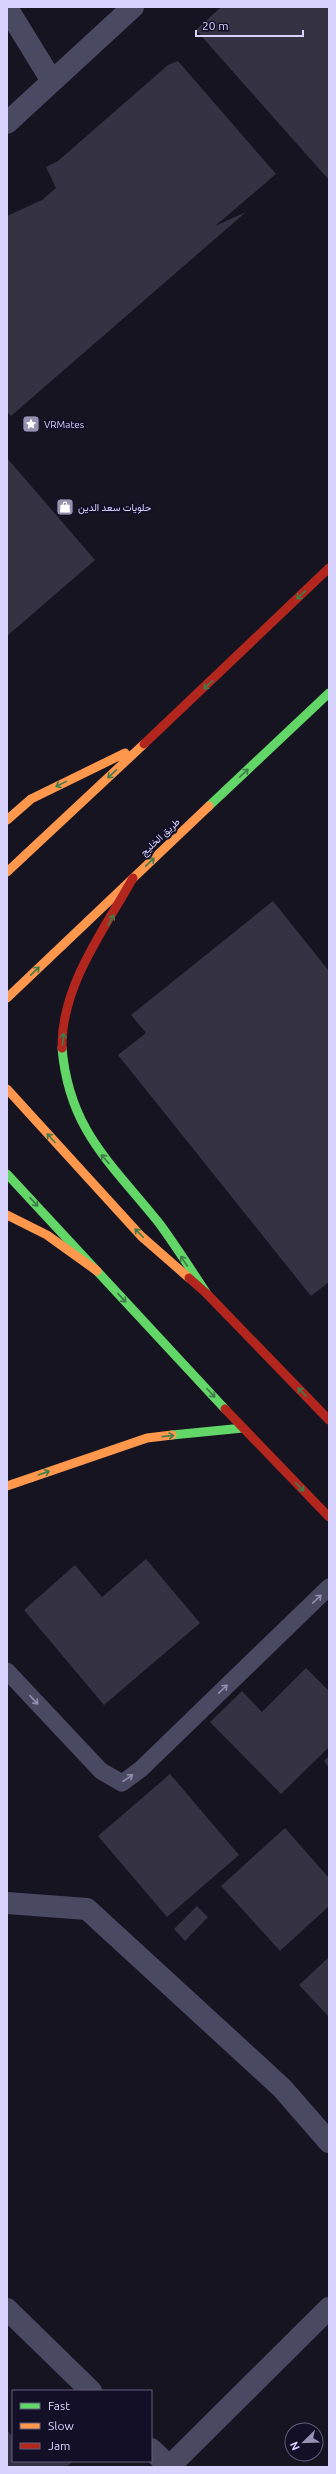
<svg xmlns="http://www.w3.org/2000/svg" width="336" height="2474" font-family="Ubuntu,Vazirmatn,sans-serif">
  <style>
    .building { fill: #343243 }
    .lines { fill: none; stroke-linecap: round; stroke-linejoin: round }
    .lane { stroke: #4a4962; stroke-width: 17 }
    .street { stroke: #4a4962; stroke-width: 22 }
    .fast { stroke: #63d668; stroke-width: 9 }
    .slow { stroke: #ff974d; stroke-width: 9 }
    .jam { stroke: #b3261e; stroke-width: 9 }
    .oneway { stroke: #3f7c4a }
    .oneway2 { stroke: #928eb0 }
    .labels { text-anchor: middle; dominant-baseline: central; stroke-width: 4; stroke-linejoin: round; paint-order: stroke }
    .poi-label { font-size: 10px; fill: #d9d4ff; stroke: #130f26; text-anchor: start }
    .street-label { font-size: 10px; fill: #d9d4ff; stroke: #130f26 }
  </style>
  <rect width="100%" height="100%" fill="#161421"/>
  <path class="building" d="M221,7H329V180L196,30Z
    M178,61L276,174L215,226L246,212L11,416L7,412V216L42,200L56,188L46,167L58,161L168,65Z
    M7,458L95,560L7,636Z
    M273,901L329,971V1282L311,1296L118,1055L146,1033L131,1015Z
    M146,1559L200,1623L104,1705L24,1610L75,1565L102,1597Z
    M306,1668L329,1691V1747L281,1794L210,1722L242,1691L262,1712Z
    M329,1756V1768L324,1761Z
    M170,1774L239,1855L167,1917L98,1836Z
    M285,1828L329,1878V1906L280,1951L221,1886Z
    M197,1906L208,1917L185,1941L174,1929Z
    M329,1957V2017L299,1985Z
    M7,2430L13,2437V2461H74L66,2467H7Z"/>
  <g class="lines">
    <path class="lane" d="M7,1671L101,1771L122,1783L141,1769L329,1587"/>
    <path class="street" d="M7,8L52,81
      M7,123L133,7
      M7,1903L87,1909L282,2088L329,2142
      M7,2309L91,2391
      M151,2449L170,2467
      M169,2467L329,2308"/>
    <path class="fast" d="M209,806L329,693
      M62,1048C69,1130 111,1163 159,1223C176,1246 191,1270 207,1294
      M7,1174L225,1409
      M172,1435L243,1428"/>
    <path class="slow" d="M7,820L31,799L125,753
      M7,872L144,744
      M7,998L209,806
      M7,1089L141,1236L189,1278
      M7,1215L47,1235L97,1271
      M7,1486L147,1438L172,1435"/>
    <path class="jam" d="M144,744L329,568
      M62,1048C61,986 104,930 133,878
      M189,1278L207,1294L329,1420
      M225,1409L329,1517"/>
  </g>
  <defs><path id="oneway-shaft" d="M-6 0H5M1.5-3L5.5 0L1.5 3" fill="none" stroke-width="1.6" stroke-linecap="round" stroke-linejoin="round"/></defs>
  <g class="oneway">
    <use href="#oneway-shaft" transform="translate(301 595) rotate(136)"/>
    <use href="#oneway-shaft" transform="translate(208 685) rotate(137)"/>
    <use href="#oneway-shaft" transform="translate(244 773) rotate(-43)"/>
    <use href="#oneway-shaft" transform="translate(112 774) rotate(137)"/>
    <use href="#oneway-shaft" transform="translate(61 784) rotate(154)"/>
    <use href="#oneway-shaft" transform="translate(150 862) rotate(-43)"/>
    <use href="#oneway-shaft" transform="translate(111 920) rotate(-62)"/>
    <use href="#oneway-shaft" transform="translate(35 971) rotate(-44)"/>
    <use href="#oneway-shaft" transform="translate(63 1039) rotate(-85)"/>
    <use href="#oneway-shaft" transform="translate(51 1138) rotate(-132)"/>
    <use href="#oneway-shaft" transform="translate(105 1159) rotate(-131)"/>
    <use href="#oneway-shaft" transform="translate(34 1202) rotate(47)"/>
    <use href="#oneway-shaft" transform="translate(139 1233) rotate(-134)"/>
    <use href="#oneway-shaft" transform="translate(184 1261) rotate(-124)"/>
    <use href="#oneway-shaft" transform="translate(122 1298) rotate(47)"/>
    <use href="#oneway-shaft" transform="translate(302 1392) rotate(-134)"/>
    <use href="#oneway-shaft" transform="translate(211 1393) rotate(47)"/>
    <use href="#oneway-shaft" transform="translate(168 1436) rotate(-6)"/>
    <use href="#oneway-shaft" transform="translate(44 1473) rotate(-19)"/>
    <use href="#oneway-shaft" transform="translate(300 1487) rotate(46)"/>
  </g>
  <g class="oneway2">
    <use href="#oneway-shaft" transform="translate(317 1599) rotate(-44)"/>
    <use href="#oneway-shaft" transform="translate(223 1689) rotate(-44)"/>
    <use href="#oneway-shaft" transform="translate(34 1700) rotate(47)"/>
    <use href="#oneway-shaft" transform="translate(128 1778) rotate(-35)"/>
  </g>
  <defs>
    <g id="sight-square" transform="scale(0.9)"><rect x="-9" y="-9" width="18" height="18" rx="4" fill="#9591b1" stroke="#130f26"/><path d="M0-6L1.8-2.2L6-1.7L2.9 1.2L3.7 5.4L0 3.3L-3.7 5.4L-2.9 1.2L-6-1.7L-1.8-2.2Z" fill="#fff"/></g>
    <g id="shop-square" transform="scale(0.9)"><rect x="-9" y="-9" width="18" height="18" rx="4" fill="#9591b1" stroke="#130f26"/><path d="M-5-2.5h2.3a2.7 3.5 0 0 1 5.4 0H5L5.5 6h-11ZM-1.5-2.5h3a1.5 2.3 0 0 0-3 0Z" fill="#fff"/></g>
  </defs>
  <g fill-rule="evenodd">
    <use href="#sight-square" x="31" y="424"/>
    <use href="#shop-square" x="65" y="507"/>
  </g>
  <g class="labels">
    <g class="poi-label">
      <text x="44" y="424">VRMates</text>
      <text x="78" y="507">حلويات سعد الدين</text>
    </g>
    <g class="street-label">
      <text transform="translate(160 837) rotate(-43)">طريق الخليج</text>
    </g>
  </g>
  <rect width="336" height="2474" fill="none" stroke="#d9d4ff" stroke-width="16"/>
  <rect x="12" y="2390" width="140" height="72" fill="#130f26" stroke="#625e7d"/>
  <rect x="20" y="2403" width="20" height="6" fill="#63d668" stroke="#625e7d"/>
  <text x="48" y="2410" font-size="12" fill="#d9d4ff">Fast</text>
  <rect x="20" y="2423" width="20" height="6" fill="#ff974d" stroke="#625e7d"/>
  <text x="48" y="2430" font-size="12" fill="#d9d4ff">Slow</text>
  <rect x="20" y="2443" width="20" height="6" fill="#b3261e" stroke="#625e7d"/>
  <text x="48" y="2450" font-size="12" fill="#d9d4ff">Jam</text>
  <g transform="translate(304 2442) rotate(247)"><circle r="19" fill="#130f26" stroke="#625e7d"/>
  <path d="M0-3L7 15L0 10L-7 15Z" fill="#9591b1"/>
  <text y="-6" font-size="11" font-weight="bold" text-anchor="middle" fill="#d9d4ff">N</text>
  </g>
  <path d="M196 30v6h107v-6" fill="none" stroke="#d9d4ff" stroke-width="2"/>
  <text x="202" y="30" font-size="12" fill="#d9d4ff" stroke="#130f26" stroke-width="3" paint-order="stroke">20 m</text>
</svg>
